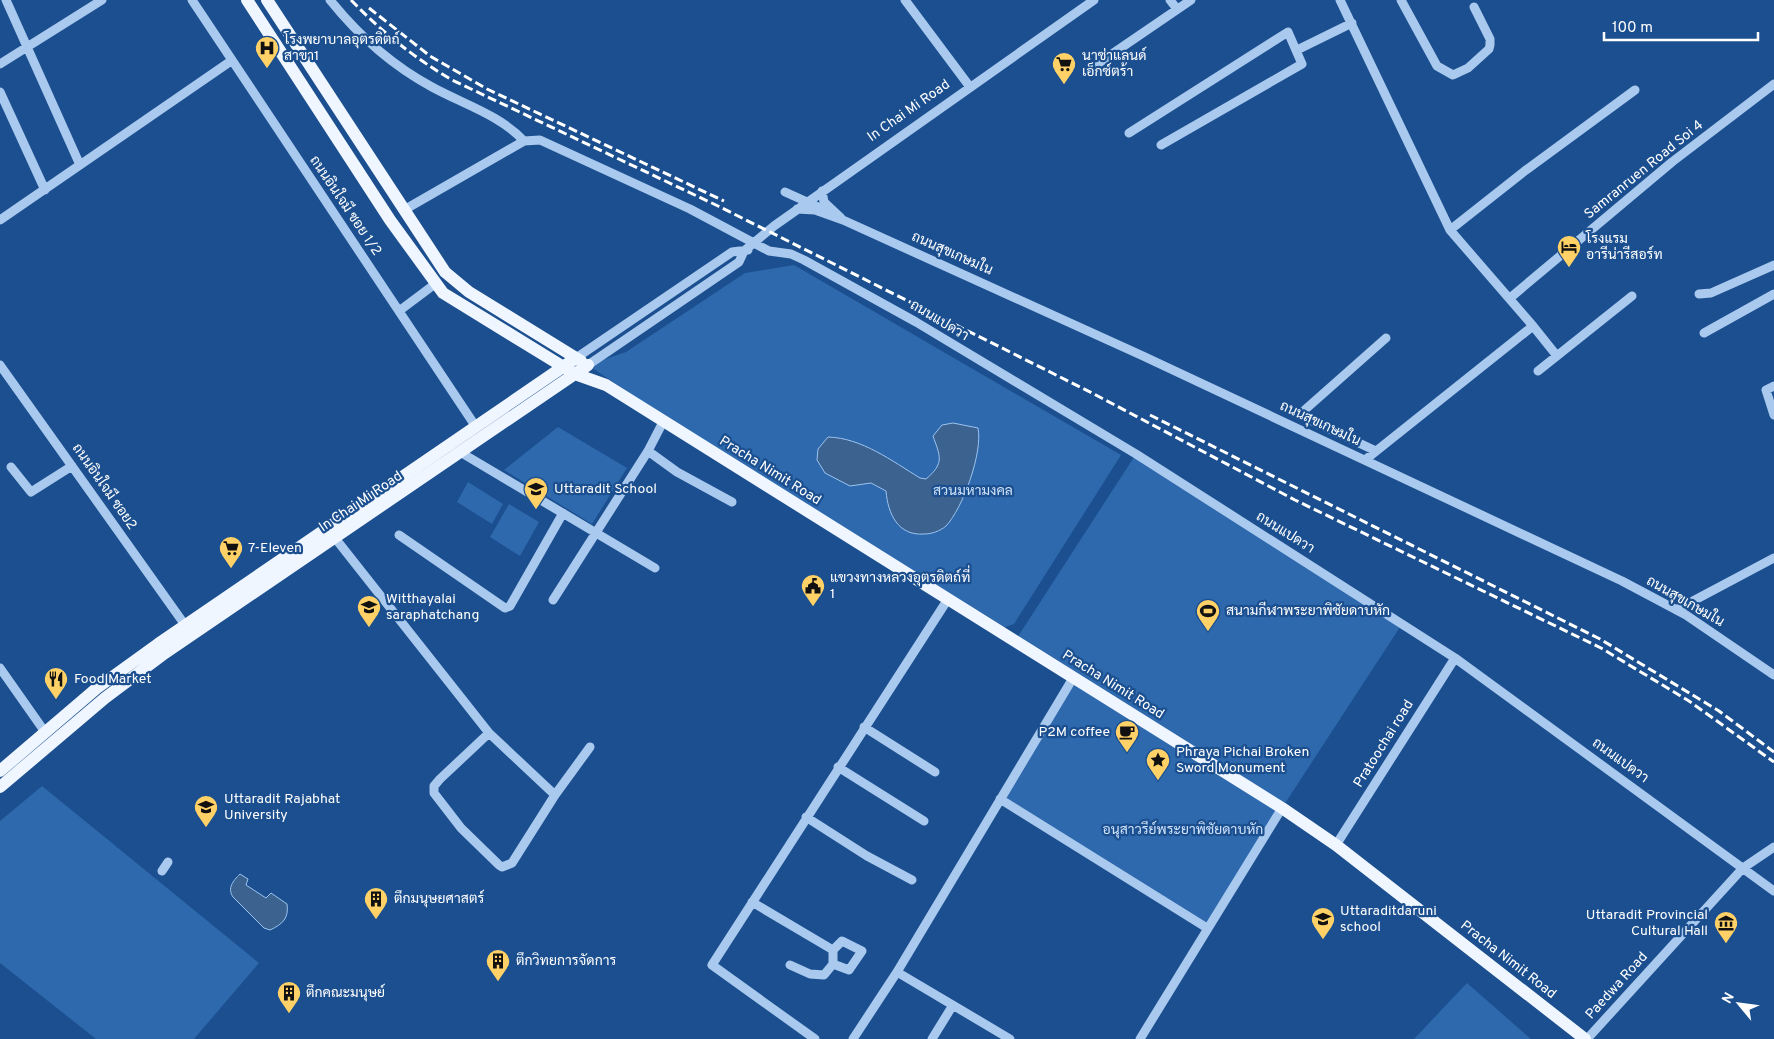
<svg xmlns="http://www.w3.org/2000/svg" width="1774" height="1039" font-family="Overpass,Sarabun,sans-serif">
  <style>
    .green { fill: #2e69ad }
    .water { fill: #3c6290; stroke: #9cc4f0 }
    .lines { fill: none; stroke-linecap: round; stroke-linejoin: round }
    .minor { stroke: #a9c9ee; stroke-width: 9 }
    .major { stroke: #f0f6ff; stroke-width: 12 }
    .rail { stroke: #fff; stroke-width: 3; stroke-dasharray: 9 4; stroke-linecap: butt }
    .labels { text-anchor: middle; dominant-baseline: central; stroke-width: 4.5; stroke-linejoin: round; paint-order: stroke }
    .poi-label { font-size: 14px; fill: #fff; stroke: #1b4f8f; text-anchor: start }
    .street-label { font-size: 14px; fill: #fff; stroke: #1b4f8f }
    .park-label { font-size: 14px; fill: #cfe3fa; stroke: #1b4f8f }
  </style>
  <rect width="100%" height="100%" fill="#1b4f8f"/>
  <path class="green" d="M794,265L1121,455L1014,624L997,630L780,495L588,365L626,352L745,273Z
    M558,427L627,468L592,524L504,470Z
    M1136,454L1402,624L1282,808L1207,928L1000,799L1073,678L1015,641Z
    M468,482L503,504L492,524L457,502Z
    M509,504L539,522L520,556L490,537Z
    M42,786L259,963L194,1039H96L0,963V821Z
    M1467,983L1531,1039H1414Z"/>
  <path class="water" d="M953,423L978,428C983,452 963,508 946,526C940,531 932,534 924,534C898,536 888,514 886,491L871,483L850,486L825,473L817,460L818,449L828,437C862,438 892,461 920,478L926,479C945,463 940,456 933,436L942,425Z
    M240,874L248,879L246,885L266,898L271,893L287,904C289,918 283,924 270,930L264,928L233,897C227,888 233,881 240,874Z"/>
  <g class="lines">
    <path class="minor" d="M6,0L80,165
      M192,0L476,427
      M330,0C359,36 391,65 432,87C463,104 500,115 524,141
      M905,0L970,87
      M1170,0L1177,9
      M1340,0L1450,230L1533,326L1365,460
      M1401,0L1437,66L1453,75L1468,68L1489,49L1490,45V39L1474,7
      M1297,50L1352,23
      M0,64L102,0
      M1090,69L1191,0
      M0,92L45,190
      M1129,133L1288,32L1302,64L1161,145
      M822,191L824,202L841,218
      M785,192L825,210
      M797,209L815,210L843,220L1143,356L1622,581L1686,615L1774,675
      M404,210L524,141L540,140L690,209L769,251L791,254L804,260L916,322L1136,454L1455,658L1774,891
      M0,220L231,61
      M1450,230L1526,170L1635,90
      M1699,294L1711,293L1774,265
      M1510,298L1672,162L1774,84
      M399,311L435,284
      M1533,326L1557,356
      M1704,333L1774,294
      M576,358L732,252L748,250
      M0,365L185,625
      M588,365L739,262L744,251L774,226L1094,0
      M1538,371L1632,296
      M1774,386L1766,390L1774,415
      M648,451L677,472L732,502
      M1376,451L1299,415L1386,338
      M460,452L655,568
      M11,467L31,492L72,466
      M399,535L505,608L510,606L563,513
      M335,538L489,733L555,795L590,747
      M553,600L648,451L663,422
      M1676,610L1774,558
      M0,668L45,732
      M864,727L935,772
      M489,733L440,779L434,786V793L461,828L499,865L502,867L512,863L555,795
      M838,767L924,821
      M1000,799L1207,928
      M806,817L867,856L912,880
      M1336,845L1455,658
      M162,871L168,862
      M752,902L833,950
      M790,965L810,974L824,975L833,964V950L842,941L862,951L849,970L833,964
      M897,972L1010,1039
      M815,1039L712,965L948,599
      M853,1039L897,972L1073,678
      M932,1039L953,1005
      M1140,1039L1282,808
      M1587,1039L1743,868L1774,847"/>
    <path class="major" d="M247,0L390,220L443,293L575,374L606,385L1282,808L1336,845L1585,1039
      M267,0L445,272L469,292L581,361
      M0,771L97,688L158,644L576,358
      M0,787L105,698L165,653L588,365"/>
    <path class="rail" d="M351,0C382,32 413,57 452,80L718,206L1092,393L1295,500L1601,648L1689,701L1774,762
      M369,8L430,56L487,89L724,201
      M1150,415L1600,639L1719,711L1774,752"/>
  </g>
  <defs>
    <g id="hospital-pin" transform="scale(1.25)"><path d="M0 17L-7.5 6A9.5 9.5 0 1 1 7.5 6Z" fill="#ffd166" stroke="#1b4f8f"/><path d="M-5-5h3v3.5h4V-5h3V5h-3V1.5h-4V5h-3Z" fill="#111"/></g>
    <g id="supermarket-pin" transform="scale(1.25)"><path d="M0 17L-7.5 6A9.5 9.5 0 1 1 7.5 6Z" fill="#ffd166" stroke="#1b4f8f"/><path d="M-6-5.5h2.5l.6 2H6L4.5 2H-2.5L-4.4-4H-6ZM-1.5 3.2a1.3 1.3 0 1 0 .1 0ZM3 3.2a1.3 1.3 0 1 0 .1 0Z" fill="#111"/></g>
    <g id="hotel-pin" transform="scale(1.25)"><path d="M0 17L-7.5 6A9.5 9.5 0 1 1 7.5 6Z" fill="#ffd166" stroke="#1b4f8f"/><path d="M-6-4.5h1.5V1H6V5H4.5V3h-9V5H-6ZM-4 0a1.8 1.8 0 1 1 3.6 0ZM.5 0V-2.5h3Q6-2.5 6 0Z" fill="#111"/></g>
    <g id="school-pin" transform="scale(1.25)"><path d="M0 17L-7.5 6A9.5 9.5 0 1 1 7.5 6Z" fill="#ffd166" stroke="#1b4f8f"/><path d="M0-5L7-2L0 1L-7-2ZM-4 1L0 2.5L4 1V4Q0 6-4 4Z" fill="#111"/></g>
    <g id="civic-pin" transform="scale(1.25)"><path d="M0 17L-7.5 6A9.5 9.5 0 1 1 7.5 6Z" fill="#ffd166" stroke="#1b4f8f"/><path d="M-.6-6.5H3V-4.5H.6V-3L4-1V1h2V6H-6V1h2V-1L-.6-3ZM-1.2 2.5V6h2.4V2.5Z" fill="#111"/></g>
    <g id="stadium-pin" transform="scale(1.25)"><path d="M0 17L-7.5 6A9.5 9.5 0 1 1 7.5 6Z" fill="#ffd166" stroke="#1b4f8f"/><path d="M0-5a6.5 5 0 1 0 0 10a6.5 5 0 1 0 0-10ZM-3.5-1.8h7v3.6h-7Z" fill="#111"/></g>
    <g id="restaurant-pin" transform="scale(1.25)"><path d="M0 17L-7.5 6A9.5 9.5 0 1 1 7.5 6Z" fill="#ffd166" stroke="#1b4f8f"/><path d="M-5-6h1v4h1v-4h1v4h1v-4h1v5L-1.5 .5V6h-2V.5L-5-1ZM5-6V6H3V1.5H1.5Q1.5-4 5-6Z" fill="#111"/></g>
    <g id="cafe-pin" transform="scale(1.25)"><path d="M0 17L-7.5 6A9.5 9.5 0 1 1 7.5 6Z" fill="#ffd166" stroke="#1b4f8f"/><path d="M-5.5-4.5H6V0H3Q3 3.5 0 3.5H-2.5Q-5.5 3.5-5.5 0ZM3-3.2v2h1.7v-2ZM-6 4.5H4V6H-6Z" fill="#111"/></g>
    <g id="sight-pin" transform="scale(1.25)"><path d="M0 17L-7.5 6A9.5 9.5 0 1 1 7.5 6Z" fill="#ffd166" stroke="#1b4f8f"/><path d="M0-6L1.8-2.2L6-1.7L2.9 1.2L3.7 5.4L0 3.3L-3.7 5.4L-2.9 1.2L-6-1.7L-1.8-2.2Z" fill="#111"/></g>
    <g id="university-pin" transform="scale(1.25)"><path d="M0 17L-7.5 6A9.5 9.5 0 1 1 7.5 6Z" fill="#ffd166" stroke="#1b4f8f"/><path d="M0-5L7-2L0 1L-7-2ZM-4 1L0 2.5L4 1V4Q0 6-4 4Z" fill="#111"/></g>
    <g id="building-pin" transform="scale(1.25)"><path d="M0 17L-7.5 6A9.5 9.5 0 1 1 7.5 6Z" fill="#ffd166" stroke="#1b4f8f"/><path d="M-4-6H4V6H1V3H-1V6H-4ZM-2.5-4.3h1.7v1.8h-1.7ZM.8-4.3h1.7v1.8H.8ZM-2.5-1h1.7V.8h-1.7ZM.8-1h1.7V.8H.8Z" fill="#111"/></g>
    <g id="museum-pin" transform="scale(1.25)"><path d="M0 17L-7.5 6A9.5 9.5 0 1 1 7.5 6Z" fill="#ffd166" stroke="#1b4f8f"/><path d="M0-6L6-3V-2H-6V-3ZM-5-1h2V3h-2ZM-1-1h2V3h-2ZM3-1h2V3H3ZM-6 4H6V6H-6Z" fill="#111"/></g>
  </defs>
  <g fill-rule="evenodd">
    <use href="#hospital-pin" x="267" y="48"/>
    <use href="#supermarket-pin" x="1064" y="64"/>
    <use href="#hotel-pin" x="1569" y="247"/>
    <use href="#school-pin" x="536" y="489"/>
    <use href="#supermarket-pin" x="231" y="548"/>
    <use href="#civic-pin" x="813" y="586"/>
    <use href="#school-pin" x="369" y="607"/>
    <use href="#stadium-pin" x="1208" y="611"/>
    <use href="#restaurant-pin" x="56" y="679"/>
    <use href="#cafe-pin" x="1127" y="732"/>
    <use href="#sight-pin" x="1158" y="760"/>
    <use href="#university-pin" x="206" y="807"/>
    <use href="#building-pin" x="376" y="899"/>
    <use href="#school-pin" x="1323" y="919"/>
    <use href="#museum-pin" x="1726" y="923"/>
    <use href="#building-pin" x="498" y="961"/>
    <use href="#building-pin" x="289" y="993"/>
  </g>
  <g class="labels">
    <g class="poi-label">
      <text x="284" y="40">โรงพยาบาลอุตรดิตถ์<tspan x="284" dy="16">สาขา1</tspan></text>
      <text x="1082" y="56">นาซ่าแลนด์<tspan x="1082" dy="16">เอ็กซ์ตร้า</tspan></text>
      <text x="1586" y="239">โรงแรม<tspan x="1586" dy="16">อารีน่ารีสอร์ท</tspan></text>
      <text x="554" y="489">Uttaradit School</text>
      <text x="248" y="548">7-Eleven</text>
      <text x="830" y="578">แขวงทางหลวงอุตรดิตถ์ที่<tspan x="830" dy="16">1</tspan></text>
      <text x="386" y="599">Witthayalai<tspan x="386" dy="16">saraphatchang</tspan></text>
      <text x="1226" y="611">สนามกีฬาพระยาพิชัยดาบหัก</text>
      <text x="74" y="679">Food Market</text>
      <text x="1110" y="732" text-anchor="end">P2M coffee</text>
      <text x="1176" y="752">Phraya Pichai Broken<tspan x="1176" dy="16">Sword Monument</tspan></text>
      <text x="224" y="799">Uttaradit Rajabhat<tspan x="224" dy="16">University</tspan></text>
      <text x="394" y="899">ตึกมนุษยศาสตร์</text>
      <text x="1340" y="911">Uttaraditdaruni<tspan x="1340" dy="16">school</tspan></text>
      <text x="1708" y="915" text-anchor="end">Uttaradit Provincial<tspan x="1708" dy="16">Cultural Hall</tspan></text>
      <text x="516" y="961">ตึกวิทยการจัดการ</text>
      <text x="306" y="993">ตึกคณะมนุษย์</text>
    </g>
    <g class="street-label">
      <text transform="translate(909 111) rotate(-35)">In Chai Mi Road</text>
      <text transform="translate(1644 170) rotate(-39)">Samranruen Road Soi 4</text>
      <text transform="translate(345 206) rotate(56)">ถนนอินใจมี ซอย 1/2</text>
      <text transform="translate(952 254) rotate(24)">ถนนสุขเกษมใน</text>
      <text transform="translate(939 321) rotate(31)">ถนนแปดวา</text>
      <text transform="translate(1320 424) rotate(25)">ถนนสุขเกษมใน</text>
      <text transform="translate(770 471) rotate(32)">Pracha Nimit Road</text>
      <text transform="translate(104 487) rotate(55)">ถนนอินใจมี ซอย2</text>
      <text transform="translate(361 502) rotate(-34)">In Chai Mi Road</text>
      <text transform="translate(1285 533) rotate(32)">ถนนแปดวา</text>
      <text transform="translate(1685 602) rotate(30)">ถนนสุขเกษมใน</text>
      <text transform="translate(1113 685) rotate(32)">Pracha Nimit Road</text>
      <text transform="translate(1384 744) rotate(-58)">Pratoochai road</text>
      <text transform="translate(1620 761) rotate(36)">ถนนแปดวา</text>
      <text transform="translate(1508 960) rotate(38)">Pracha Nimit Road</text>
      <text transform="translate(1617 986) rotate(-48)">Paedwa Road</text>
    </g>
    <g class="park-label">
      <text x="973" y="491">สวนมหามงคล</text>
      <text x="1183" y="830">อนุสาวรีย์พระยาพิชัยดาบหัก</text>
    </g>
  </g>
  <g transform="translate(1739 1004) rotate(299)" stroke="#1b4f8f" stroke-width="4" paint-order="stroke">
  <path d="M0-4L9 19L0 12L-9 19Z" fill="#ffffff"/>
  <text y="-8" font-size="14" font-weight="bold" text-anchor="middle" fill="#ffffff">N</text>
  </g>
  <path d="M1604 32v8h154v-8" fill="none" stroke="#ffffff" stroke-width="2.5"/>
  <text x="1612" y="32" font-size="15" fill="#ffffff" stroke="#1b4f8f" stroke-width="4" paint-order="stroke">100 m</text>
</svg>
